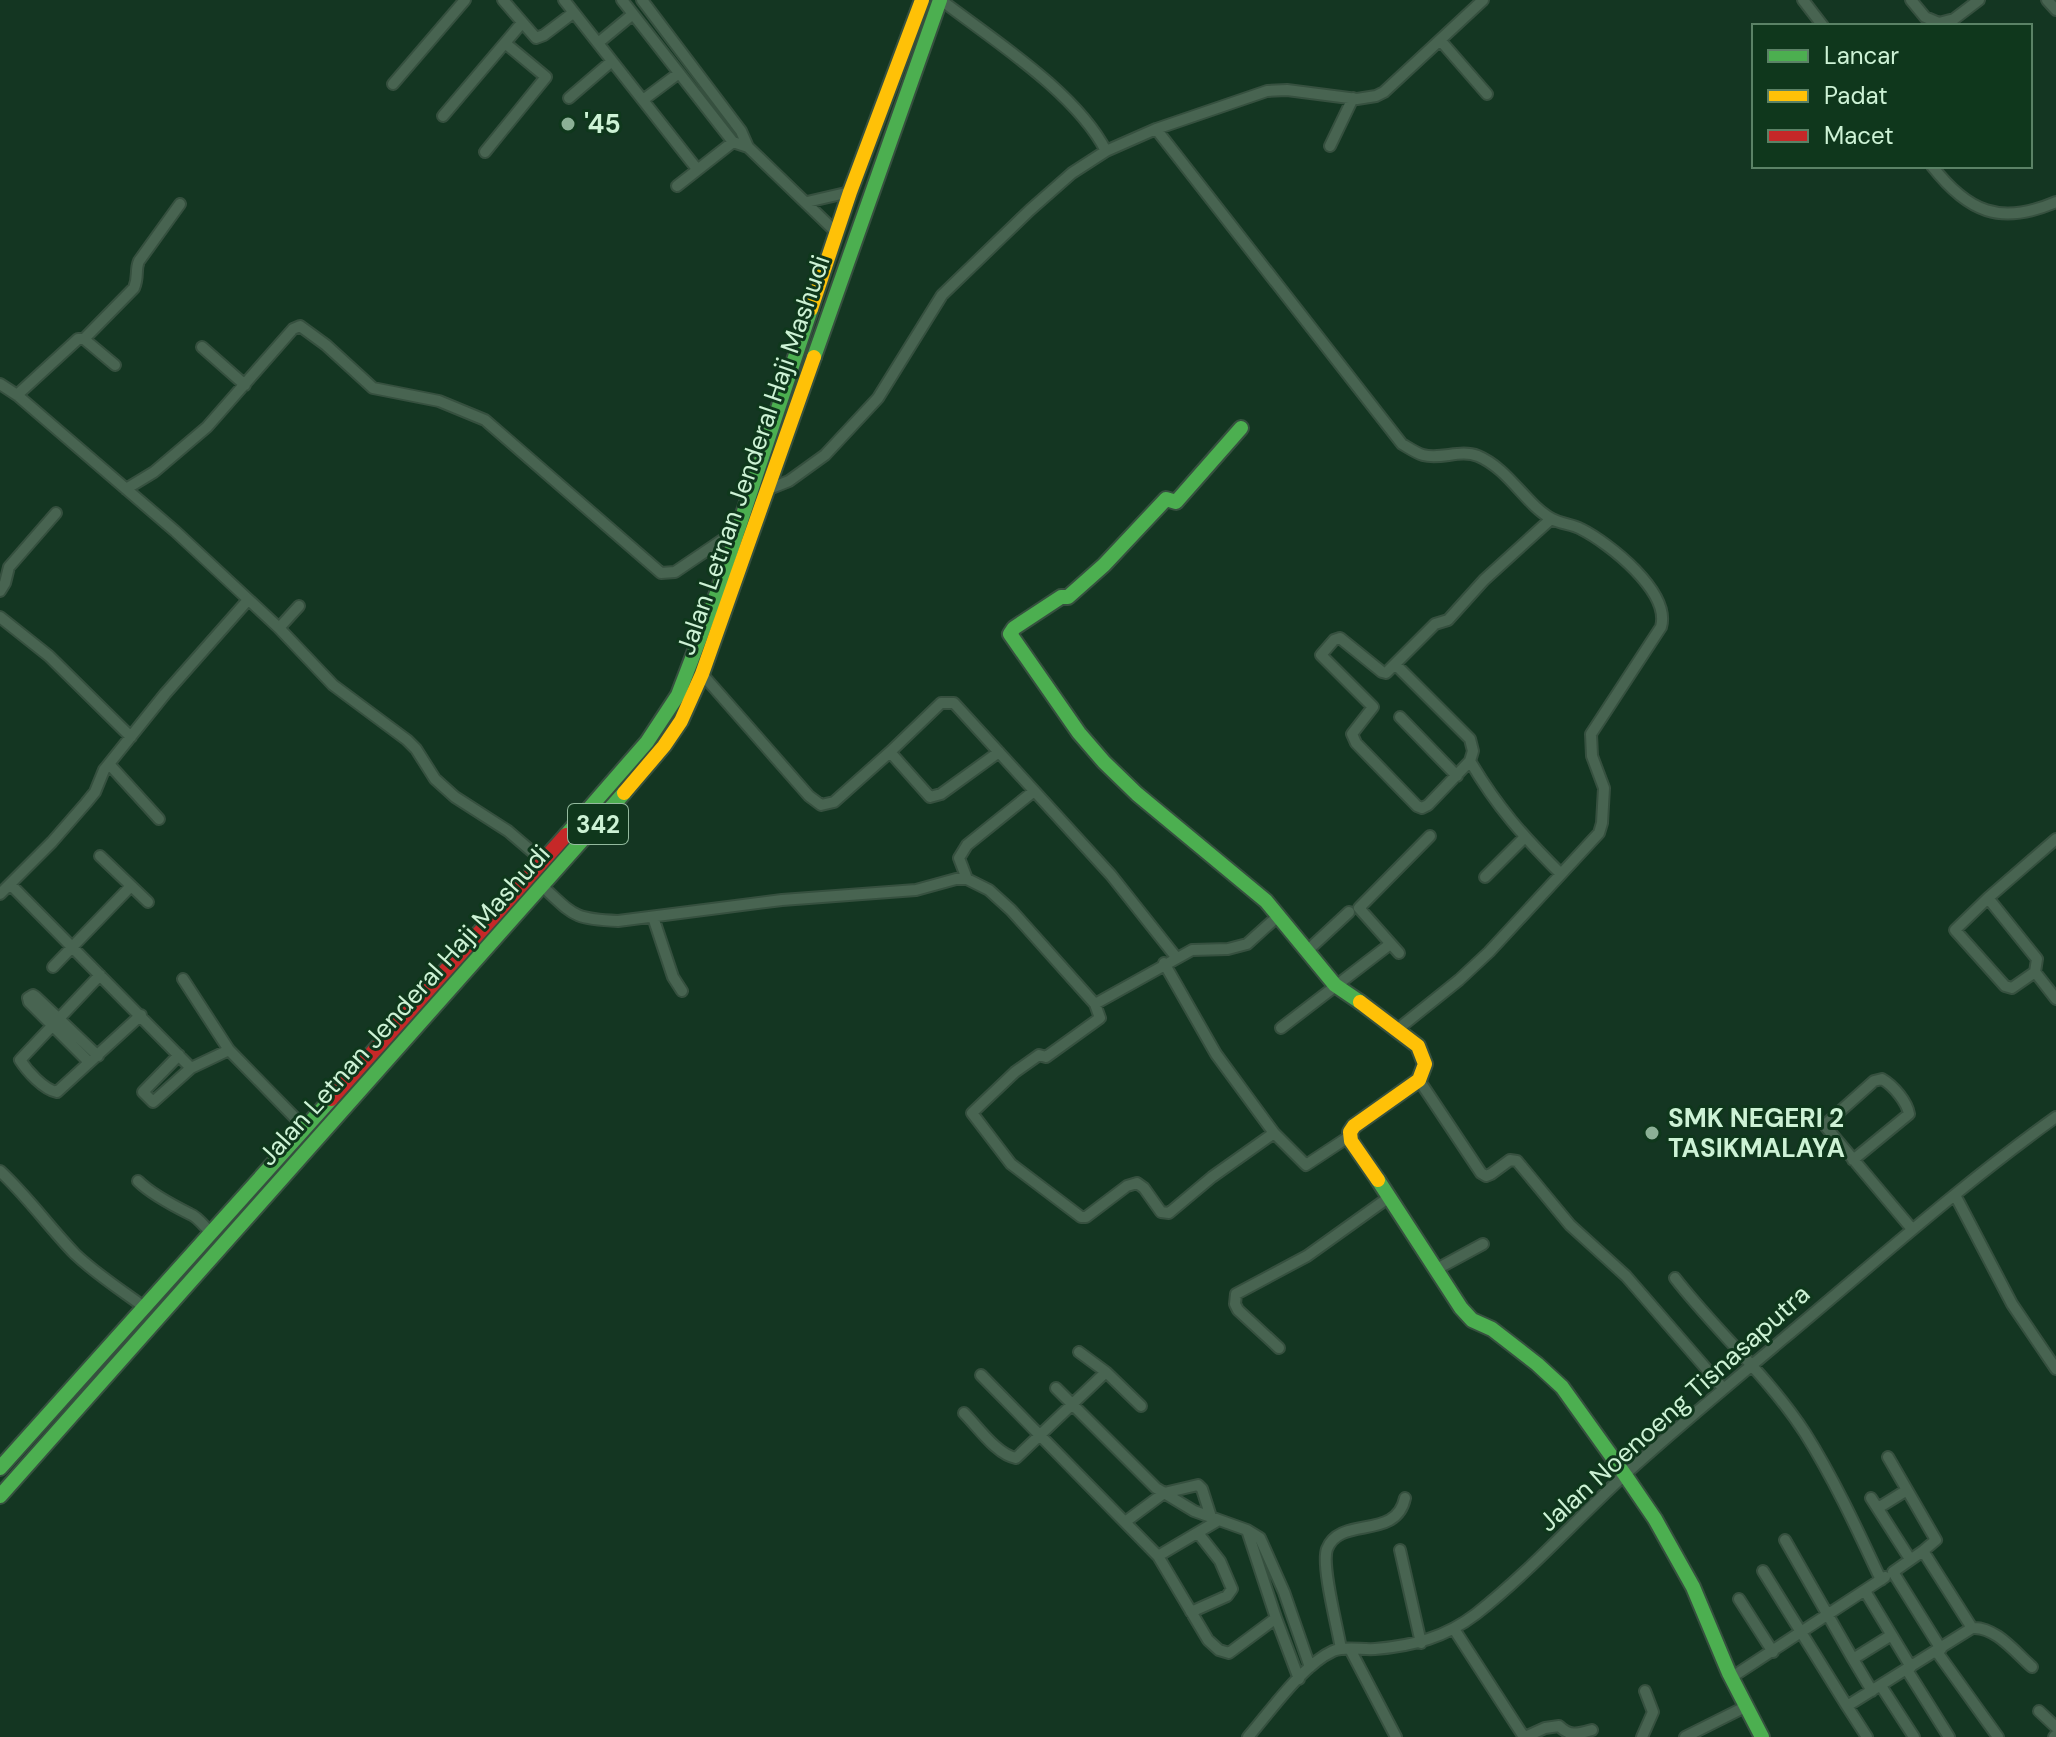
<svg xmlns="http://www.w3.org/2000/svg" width="2056" height="1737" font-family="'DM Sans',sans-serif">
  <style>
    .lines { fill: none; stroke-linecap: round; stroke-linejoin: round }
    .street-casing { stroke: #36503f; stroke-width: 14 }
    .fast-casing { stroke: #36503f; stroke-width: 18 }
    .slow-casing { stroke: #36503f; stroke-width: 18 }
    .jam-casing { stroke: #36503f; stroke-width: 18 }
    .street { stroke: #486451; stroke-width: 10 }
    .fast { stroke: #4caf50; stroke-width: 14 }
    .slow { stroke: #ffc107; stroke-width: 14 }
    .jam { stroke: #c62828; stroke-width: 14 }
    .poi-dot { fill: #8cb096; stroke: #0f371c; stroke-width: 3 }
    .labels { text-anchor: middle; dominant-baseline: central; stroke-width: 6; stroke-linejoin: round; paint-order: stroke }
    .shield { fill: #0f371c; stroke: #94ba9e; stroke-width: 2 }
    .shield-label { font-size: 24px; font-weight: bold; fill: #cdf2d5 }
    .poi-label { font-size: 26px; font-weight: bold; fill: #cdf2d5; stroke: #0f371c; text-anchor: start }
    .street-label { font-size: 26px; fill: #cdf2d5; stroke: #0f371c }
  </style>
  <rect width="100%" height="100%" fill="#143622"/>
  <g class="lines">
    <g class="street-casing">
      <path id="street" d="M503,0L536,38L544,35L573,13
        M564,0L697,169
        M622,0L733,142L748,147L837,233
        M642,0L741,131L748,147
        M941,0C993,40 1076,92 1106,151
        M1803,0L1823,26
        M1911,0L1925,17L1939,23L1954,19L1979,0
        M2047,0L2056,10
        M1440,40L1487,94
        M598,43L633,14
        M393,84L465,0
        M569,98L612,61
        M643,100L679,73
        M443,116L521,24
        M1156,129L1402,444C1409,448 1416,453 1423,455C1441,460 1460,449 1478,456C1509,469 1526,505 1552,519C1561,524 1572,524 1581,529C1609,543 1671,592 1661,627L1591,734L1592,756L1604,788L1602,823L1599,833L1489,952L1459,980L1398,1029
        M1330,146L1353,98
        M485,152L546,77L505,43
        M1932,166C1968,212 2000,226 2056,202
        M677,186L733,142
        M807,202L850,192
        M84,339L134,288C139,276 135,270 139,261L180,204
        M202,347L245,385
        M0,384L17,395L175,531L279,628L333,685L407,740L416,749L435,779L455,797L508,831L543,861
        M17,395L78,339H84L115,365
        M766,487H774L789,481L825,455L878,398L942,295L1030,210L1072,173L1106,151L1156,129L1267,91L1287,90L1357,99L1376,96L1384,92L1483,0
        M126,489L154,472L207,427L293,329L300,326L326,345L373,388L439,401L485,420L661,573L675,572L737,530
        M0,591L5,583L9,567L56,513
        M0,617L49,656L131,737
        M279,628L299,606
        M1395,664L1470,739L1473,751L1470,761C1497,807 1523,836 1560,873
        M702,674L809,796L821,805L834,802L890,752L930,797L941,794L999,752
        M1400,717L1457,776
        M890,752L941,703H954L1111,875L1176,957
        M1470,761L1428,805L1422,808L1417,806L1356,743L1352,734L1373,707L1321,655L1334,640L1340,638L1382,672L1386,673L1435,624L1448,620L1484,580L1551,519
        M109,764L159,819
        M100,856L148,902
        M1485,877L1525,837
        M967,879L959,858L967,845L1034,791
        M11,885L191,1068
        M542,886C574,915 572,919 618,921L782,900L916,890L956,879H967L989,890L1011,910L1095,1004L1192,950L1228,949L1247,944L1278,916
        M0,894L52,842L86,803L95,792L104,770L165,694L248,600
        M1988,898L1955,930L2005,986L2012,988L2035,972L2037,959L1988,898L2056,839
        M653,917L673,977L682,991
        M1307,951L1349,912
        M1399,953L1359,908L1430,836
        M1164,963L1216,1054L1274,1133
        M53,967L131,886
        M2035,972L2056,999
        M100,975L20,1060C27,1071 44,1090 57,1092L141,1015
        M183,979L229,1050
        M1095,1004L1100,1018L1046,1057L1039,1055L1015,1072L972,1113L1011,1164L1081,1217H1086L1127,1186L1137,1183L1144,1188L1161,1212L1169,1213L1212,1177L1274,1133L1306,1165L1350,1136
        M1281,1028L1389,945
        M179,1055L143,1092L153,1102L191,1068L229,1050L304,1127
        M89,1062L29,1002L28,998L33,995L36,997L98,1056
        M1419,1080L1481,1173L1486,1176L1491,1174L1510,1160L1517,1161L1570,1225L1626,1276L1723,1388
        M1853,1160L1909,1114C1907,1102 1894,1086 1882,1079L1874,1081L1828,1122L1826,1127L1912,1229
        M0,1171C28,1197 49,1227 75,1254C96,1274 121,1290 144,1307
        M138,1181C151,1194 174,1206 190,1214C198,1217 204,1226 210,1232
        M1955,1195L2012,1304L2056,1369
        M1437,1269L1483,1244
        M1675,1278C1716,1331 1768,1376 1805,1433C1834,1479 1858,1531 1881,1580
        M1279,1348L1238,1310L1235,1304L1236,1294L1307,1256L1388,1198
        M1079,1352L1106,1372
        M981,1375L1158,1556L1208,1640L1219,1650L1229,1653L1276,1618L1247,1530
        M1056,1388L1156,1488L1194,1511L1247,1530L1260,1538L1284,1592L1310,1667
        M964,1413C978,1427 997,1455 1016,1458L1106,1372L1141,1406
        M1888,1457L1936,1540L1923,1551
        M1871,1498L1910,1559
        M1878,1508L1907,1490
        M1125,1522L1164,1493L1198,1485L1202,1489L1211,1517
        M1785,1540L1853,1659L1890,1636
        M1400,1550L1421,1643
        M1158,1556L1219,1520
        M1763,1571L1847,1706
        M1865,1591L1911,1667
        M1739,1599L1773,1652
        M1191,1612L1227,1596L1232,1589L1220,1561L1198,1533
        M1276,1618L1299,1679
        M1454,1629L1524,1737
        M1341,1649C1338,1629 1321,1566 1327,1549C1340,1515 1396,1541 1405,1498
        M1350,1649L1396,1737
        M1941,1649L1893,1572L1923,1551L1972,1628
        M1937,1652L1998,1737
        M1853,1659L1872,1691
        M1907,1670L1949,1737
        M1732,1677L1885,1577
        M1881,1686L1914,1737
        M2039,1711L2056,1727
        M1248,1737C1270,1712 1302,1665 1333,1651C1345,1646 1362,1650 1375,1649C1413,1646 1446,1637 1476,1614C1532,1570 1579,1516 1631,1469C1681,1424 1732,1382 1783,1339C1873,1264 1961,1185 2056,1117
        M1525,1737L1545,1728L1559,1726C1570,1737 1578,1734 1592,1730
        M1642,1737L1653,1712L1645,1691
        M1685,1737L1747,1706
        M1867,1737L1847,1706L1972,1628C1995,1626 2015,1652 2032,1667
        M2054,1737L2056,1735"/>
    </g>
    <g class="fast-casing">
      <path id="fast" d="M814,357L940,0
        M1241,428L1176,502L1166,499L1104,565L1068,597H1061L1014,628L1010,634L1079,733L1104,762L1137,794L1266,901L1335,985L1360,1002
        M566,835L647,742L678,695L717,593L811,309
        M1378,1180L1461,1308L1472,1320L1492,1329L1537,1364L1562,1387L1625,1475L1655,1519L1693,1587L1729,1673L1762,1737
        M0,1468L331,1099
        M0,1496L624,793"/>
    </g>
    <g class="slow-casing">
      <path id="slow" d="M811,309L850,192L922,0
        M624,793L664,746L681,721L702,674L814,357
        M1360,1002L1418,1046L1425,1064L1419,1080L1354,1126L1350,1132L1351,1141L1378,1180"/>
    </g>
    <g class="jam-casing">
      <path id="jam" d="M331,1099L566,835"/>
    </g>
    <use href="#street" class="street"/>
    <use href="#fast" class="fast"/>
    <use href="#slow" class="slow"/>
    <use href="#jam" class="jam"/>
  </g>
  <g class="poi-dot">
    <circle cx="568" cy="124" r="8"/>
    <circle cx="1652" cy="1133" r="8"/>
  </g>
  <g class="labels">
    <rect class="shield" x="568" y="804" width="60" height="40" rx="6"/>
    <g class="shield-label">
      <text x="598" y="824">342</text>
    </g>
    <g class="poi-label">
      <text x="584" y="124">'45</text>
      <text x="1668" y="1118">SMK NEGERI 2<tspan x="1668" dy="30">TASIKMALAYA</tspan></text>
    </g>
    <g class="street-label">
      <text transform="translate(753 455) rotate(-71)">Jalan Letnan Jenderal Haji Mashudi</text>
      <text transform="translate(404 1005) rotate(-48)">Jalan Letnan Jenderal Haji Mashudi</text>
      <text transform="translate(1674 1408) rotate(-42)">Jalan Noenoeng Tisnasaputra</text>
    </g>
  </g>
  <rect x="1752" y="24" width="280" height="144" fill="#0f371c" stroke="#5b8266" stroke-width="2"/>
  <rect x="1768" y="50" width="40" height="12" fill="#4caf50" stroke="#5b8266" stroke-width="2"/>
  <text x="1824" y="64" font-size="24" fill="#cdf2d5">Lancar</text>
  <rect x="1768" y="90" width="40" height="12" fill="#ffc107" stroke="#5b8266" stroke-width="2"/>
  <text x="1824" y="104" font-size="24" fill="#cdf2d5">Padat</text>
  <rect x="1768" y="130" width="40" height="12" fill="#c62828" stroke="#5b8266" stroke-width="2"/>
  <text x="1824" y="144" font-size="24" fill="#cdf2d5">Macet</text>
</svg>
